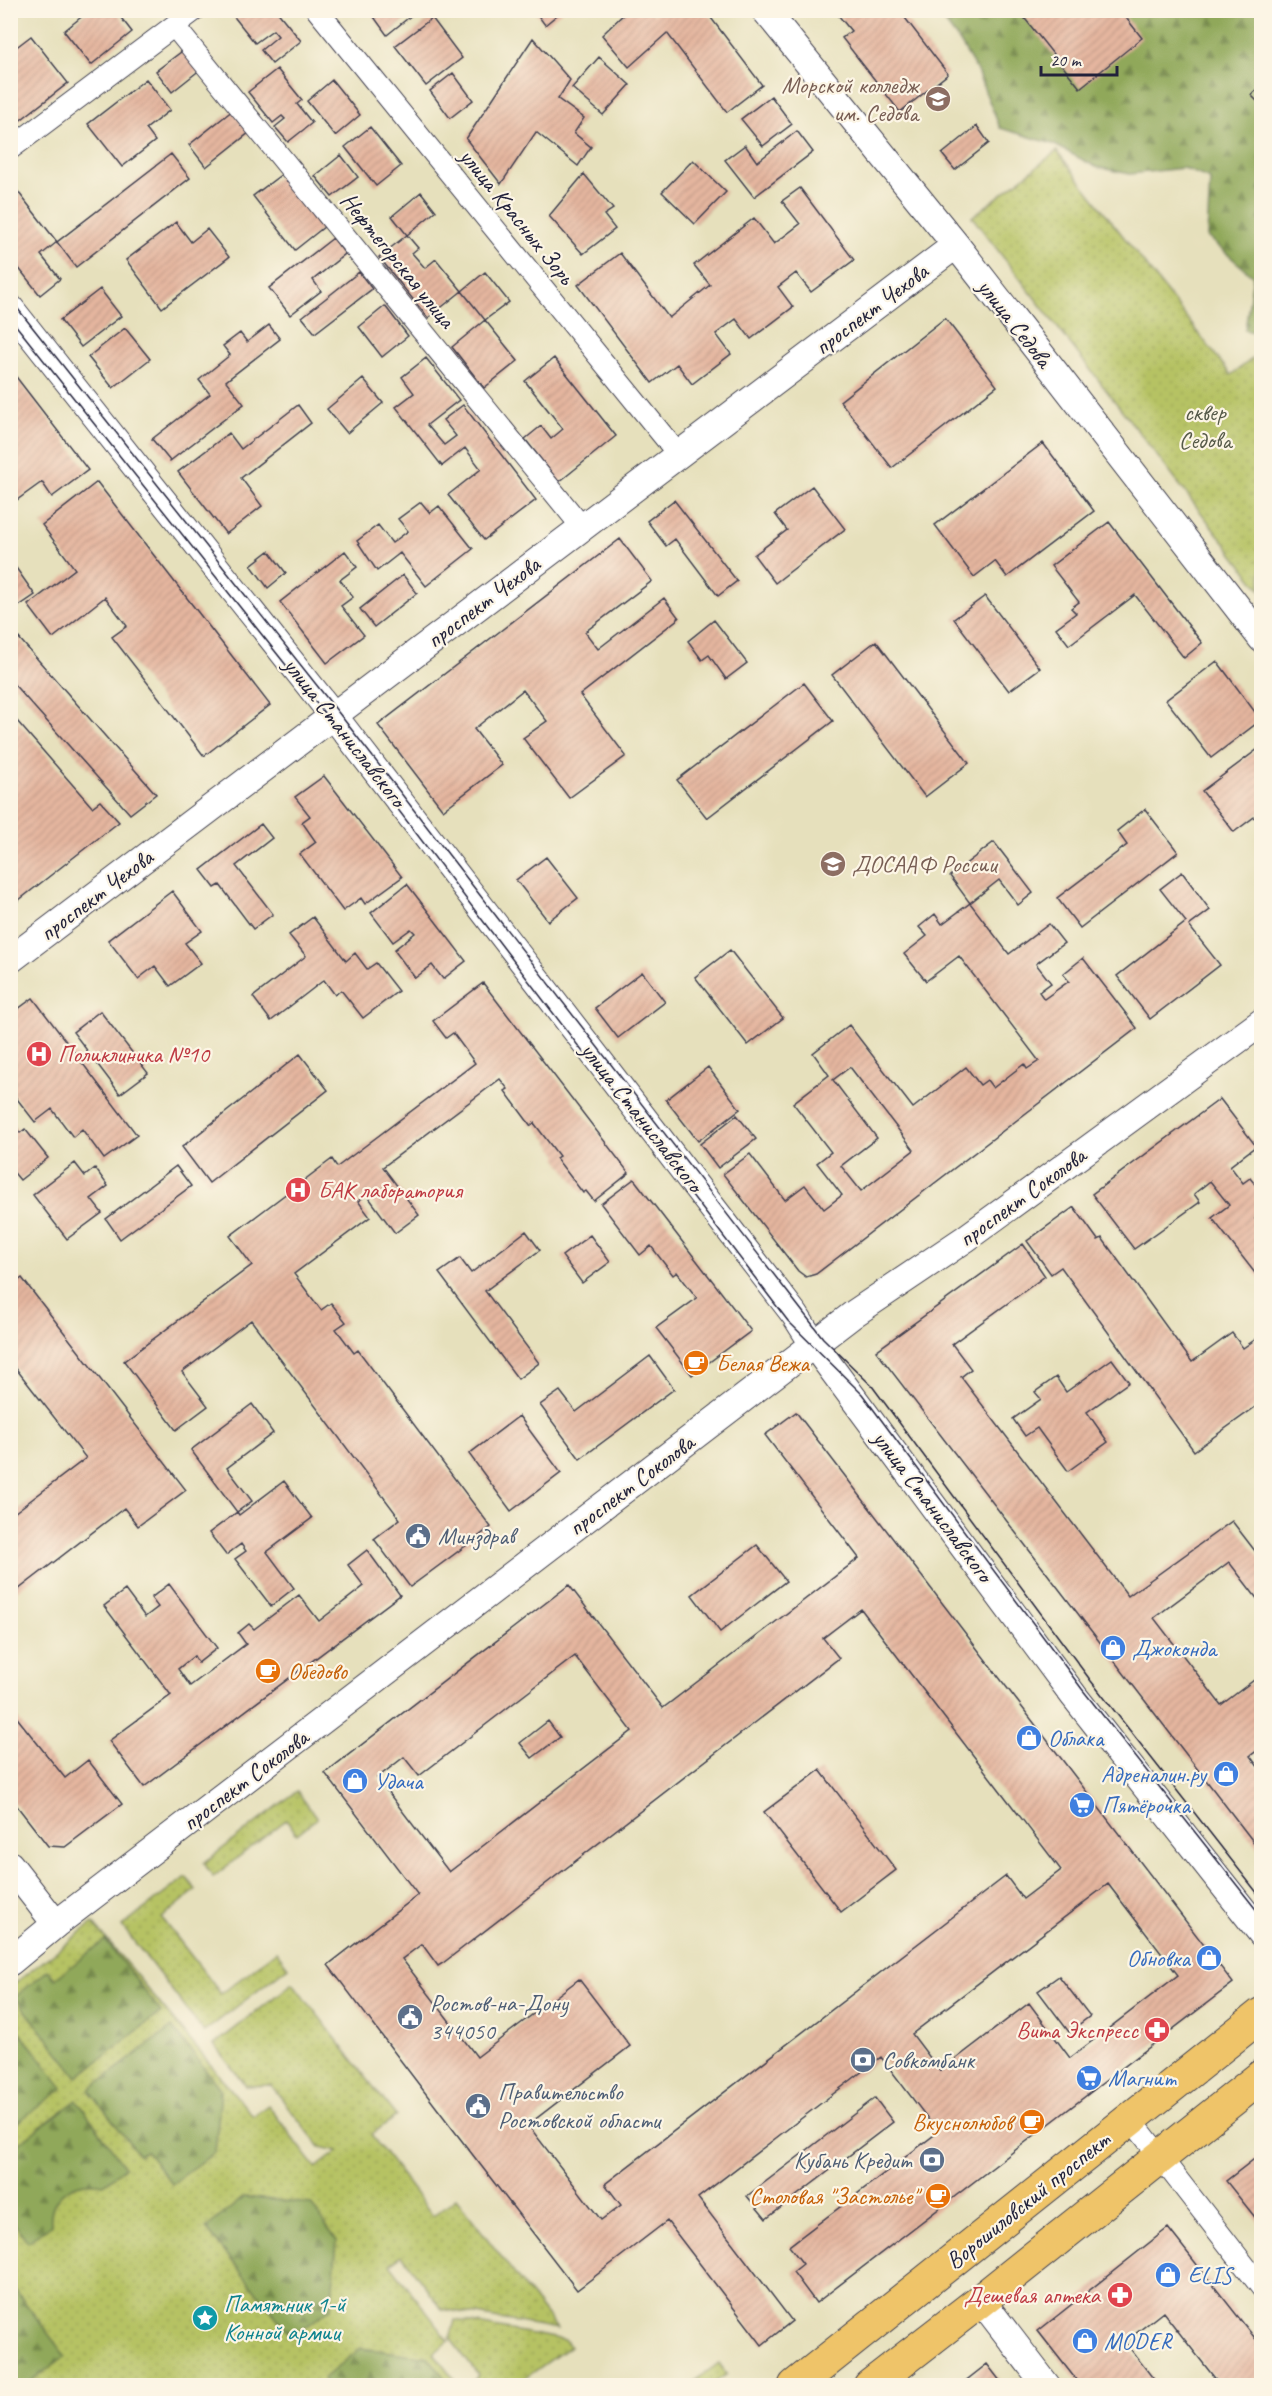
<svg xmlns="http://www.w3.org/2000/svg" width="1272" height="2396" font-family="Caveat,sans-serif">
  <style>
    .green { fill: url(#green-dots); stroke: #6c7250; stroke-width: 1.5 }
    .forest { fill: url(#forest-firs); stroke: #59654a; stroke-width: 1.5 }
    .building { fill: url(#building-hatch); fill-rule: evenodd }
    .lines { fill: none; stroke-linecap: round; stroke-linejoin: round }
    .minor-casing { stroke: #3f3e4e; stroke-width: 23 }
    .tertiary-casing { stroke: #3f3e4e; stroke-width: 29 }
    .primary-casing { stroke: #3f3e4e; stroke-width: 35 }
    .minor { stroke: #fff; stroke-width: 21 }
    .tertiary { stroke: #fff; stroke-width: 27 }
    .primary { stroke: #efc469; stroke-width: 33 }
    .tram { stroke: #22223b; stroke-width: 1.5 }
    .labels { text-anchor: middle; dominant-baseline: central; stroke-width: 4.5; stroke-linejoin: round; paint-order: stroke }
    .education-label { font-size: 24px; fill: #785e54; stroke: #fcf5e5; text-anchor: end }
    .street-label { font-size: 24px; fill: #22223b; stroke: #fcf5e5 }
    .park-label { font-size: 24px; fill: #565a49; stroke: #fcf5e5 }
    .health-label { font-size: 24px; fill: #be3a42; stroke: #fcf5e5; text-anchor: start }
    .food-label { font-size: 24px; fill: #c56008; stroke: #fcf5e5; text-anchor: start }
    .service-label { font-size: 24px; fill: #4e5e75; stroke: #fcf5e5; text-anchor: start }
    .shop-label { font-size: 24px; fill: #366cbe; stroke: #fcf5e5; text-anchor: start }
    .culture-label { font-size: 24px; fill: #0d838f; stroke: #fcf5e5; text-anchor: start }
  </style>
  <defs>
    <pattern id="green-dots" width="8" height="8" patternUnits="userSpaceOnUse" patternTransform="scale(1.5)"><rect width="8" height="8" fill="#b6c264"/><path d="M2 2h.1M6 6h.1" fill="none" stroke="#9ca658" stroke-width="1.8" stroke-linecap="round"/></pattern>
    <pattern id="forest-firs" width="22" height="20" patternUnits="userSpaceOnUse" patternTransform="scale(1.5)"><rect width="22" height="20" fill="#90a85a"/><path d="M5 1l3.5 6h-7zM16 11l3.5 6h-7z" fill="#75884c"/></pattern>
    <pattern id="building-hatch" width="6" height="6" patternUnits="userSpaceOnUse" patternTransform="scale(1.5)"><rect width="6" height="6" fill="#e5b69f"/><path d="M-1 1l2-2M0 6l6-6M5 7l2-2" fill="none" stroke="#c49c8a"/></pattern>
  </defs>
  <rect width="100%" height="100%" fill="#fcf5e5"/>
  <filter id="ink" filterUnits="userSpaceOnUse"><feTurbulence type="fractalNoise" baseFrequency=".0167" numOctaves="2"/><feDisplacementMap in="SourceGraphic" scale="12" xChannelSelector="R" yChannelSelector="G"/><feConvolveMatrix kernelMatrix="1 2 1 2 8 2 1 2 1" color-interpolation-filters="sRGB"/></filter>
  <filter id="wash" filterUnits="userSpaceOnUse"><feTurbulence type="fractalNoise" baseFrequency=".008" numOctaves="4" result="noise"/><feDisplacementMap in="SourceGraphic" scale="24" xChannelSelector="R" yChannelSelector="G"/><feGaussianBlur stdDeviation="1.35" result="paint"/><feColorMatrix in="noise" values="0 0 0 0 0 0 0 0 0 0 0 0 0 0 0 0 0 1.4 0 .05"/><feComposite in="paint" operator="in"/></filter>
  <g filter="url(#wash)">
    <rect width="100%" height="100%" fill="#e6e0bc"/>
    <path class="green" d="M1057,151L1231,375L1261,352V590L972,217Z
      M297,1791L317,1818L297,1834L286,1820L213,1877L204,1863Z
      M186,1877L196,1890L162,1918L221,1994L276,1951L288,1967L204,2032L122,1926Z
      M93,1923L253,2116L268,2105L316,2168L338,2151L320,2147L271,2085L246,2086L214,2045L293,1983L396,2116L371,2135L433,2216L456,2198L557,2329L442,2309L402,2255L390,2264L449,2341L434,2353L459,2385L11,2386V1986Z
      M455,2320L565,2340L570,2346L524,2379L528,2385H475L473,2383L478,2375L450,2338Z
      M719,2363L727,2374L711,2385H689Z"/>
    <path class="forest" d="M936,11H1261V334L1245,330L1253,276L1207,237L1210,179L1183,168L1130,174L1096,167L1053,144L1000,128L976,69L960,42Z
      M105,1940L161,2012L78,2077L15,1997L48,1970L55,1979Z
      M10,2019L63,2088L11,2127H10Z
      M172,2027L221,2090L215,2152L172,2184L146,2151L139,2155L89,2090Z
      M77,2100L125,2167L104,2184C75,2178 48,2194 51,2225L28,2242L11,2219V2149Z
      M244,2197L311,2204L337,2241L331,2308L292,2337L206,2228Z
      M11,2284L65,2356L26,2385H11Z
      M361,2348L428,2357L450,2385H328L323,2379Z"/>
    <g id="blocks">
      <path class="building" d="M90,10H115L132,32L91,65L64,31Z
        M234,10H276L301,41L272,64L261,50L278,36L273,30L255,43L231,13Z
        M369,10H418L387,35Z
        M534,10H563L545,25Z
        M628,10H649L653,15L657,10H705L762,85L727,112L667,33L629,67L602,35Z
        M834,10H899L948,74L900,112L842,38L851,31Z
        M1018,10H1120L1142,38L1080,88Z
        M432,18L462,58L426,86L395,46Z
        M31,36L68,83L18,122L10,112V52Z
        M533,38L570,80L558,99L584,118L574,133L591,147L578,166L536,132L501,184L466,139Z
        M185,49L201,69L172,92L156,71Z
        M599,57L630,85L603,115L572,88Z
        M277,69L302,100L297,104L312,123L288,142L275,127L285,119L282,116L273,123L248,92Z
        M453,73L473,100L450,118L430,91Z
        M146,79L170,110L146,129L155,141L122,167L88,124Z
        M332,80L360,115L335,136L307,101Z
        M1262,86V106L1251,95Z
        M771,96L792,124L763,146L741,119Z
        M233,110L250,132L206,167L189,145Z
        M977,126L989,143L955,170L942,154Z
        M370,127L401,166L376,186L345,147Z
        M797,131L813,152L754,197L725,160L745,145L757,162Z
        M171,154L190,178L76,267L57,242Z
        M341,155L358,177L332,197L315,176Z
        M693,160L726,192L695,224L662,192Z
        M282,174L324,227L295,250L253,196Z
        M584,174L613,209L604,215L615,229L583,254L549,216Z
        M12,184L57,242L41,255L60,279L40,295L10,257Z
        M800,188L854,260L811,292L796,273L778,287L793,307L751,339L736,319L716,334L731,354L692,384L677,364L652,383L578,285L620,253L669,318L710,285L694,265L754,218L774,244L800,224L782,201Z
        M421,192L436,211L407,235L392,216Z
        M176,222L191,242L207,229L229,257L162,308L126,260Z
        M407,235L418,248L412,253L425,268L436,259L462,291L428,318L379,257Z
        M333,238L345,254L313,280L321,291L290,315L269,288Z
        M359,272L372,289L315,333L302,317Z
        M485,272L509,302L485,320L462,291Z
        M100,289L121,316L81,347L60,320Z
        M385,306L408,336L382,357L359,327Z
        M945,318L997,386L892,468L840,401Z
        M485,320L518,361L484,388L452,347Z
        M269,325L280,339L226,381L244,404L170,461L152,439L210,394L199,380L230,355L223,346L240,333L247,342Z
        M125,328L150,359L113,388L88,357Z
        M426,358L459,400L427,425L444,445L456,436L443,420L463,405L536,500L484,540L448,495L481,469L465,448L442,466L396,407L414,393L402,377Z
        M554,358L616,436L559,482L525,439L541,426L551,439L563,429L525,381Z
        M10,369L88,470L52,497L42,482L10,505Z
        M363,379L383,403L347,433L327,409Z
        M298,405L311,423L241,478L262,506L226,534L178,472L229,433L241,449Z
        M1043,443L1094,511L1007,577L995,561L974,577L935,525Z
        M97,482L270,705L204,756L112,637L127,626L105,597L53,638L28,605L75,569L42,525Z
        M812,486L845,529L775,583L754,555L787,530L775,514Z
        M674,500L737,581L718,596L675,539L666,546L647,521Z
        M421,502L430,513L439,506L473,549L426,586L400,553L377,571L357,541L378,525L392,543L408,531L398,519Z
        M1109,522L1202,643L1184,658L1135,595L1069,645L1056,628L1076,613L1071,608L1079,602L1051,566Z
        M620,539L652,581L585,632L598,649L664,598L679,618L580,695L626,756L569,798L523,738L547,721L523,690L474,729L502,765L443,810L378,725Z
        M269,551L286,573L268,588L251,565Z
        M345,551L357,567L340,580L353,597L341,606L364,635L327,663L280,602Z
        M14,565L35,595L10,612V567Z
        M403,575L417,593L374,627L360,609Z
        M985,596L1040,668L1009,691L954,619Z
        M714,620L747,663L726,679L709,655L702,660L688,641Z
        M10,628L156,794L130,814L10,680Z
        M876,641L969,763L925,797L832,675Z
        M1217,661L1261,720L1211,758L1166,700Z
        M804,683L833,721L707,818L677,780Z
        M10,713L92,807L100,801L119,822L10,907V831L13,829L10,826Z
        M1262,746V811L1234,832L1202,791Z
        M324,776L402,877L365,904L361,898L343,911L300,854L316,842L302,822L310,816L295,797Z
        M1145,809L1178,852L1080,928L1057,898L1127,845L1117,831Z
        M261,824L272,838L236,866L273,914L253,929L220,885L215,888L201,870Z
        M994,842L1033,893L1018,905L999,880L970,903L1009,954L1049,924L1064,943L1036,964L1051,983L1039,992L1044,999L1069,981L1063,974L1083,958L1137,1028L816,1274L806,1277L798,1271L723,1174L750,1154L785,1200L805,1185L824,1209L842,1195L817,1163L831,1152L793,1103L829,1075L813,1053L849,1025L913,1108L966,1067L980,1085L987,1080L993,1088L1024,1064L1027,1069L1039,1061L959,956L926,981L904,954L927,936L919,927L935,914L942,924L970,903L950,876ZM850,1067L914,1150L861,1191L841,1166L877,1138L833,1080Z
        M546,857L578,898L548,921L516,880Z
        M1182,872L1210,910L1189,926L1220,965L1150,1019L1117,976L1186,922L1160,889Z
        M407,884L466,961L443,979L432,965L415,978L394,950L415,933L411,929L393,942L371,913Z
        M172,891L202,931L185,943L201,963L170,986L155,966L138,979L108,940Z
        M313,917L346,961L355,953L367,969L376,963L398,991L363,1018L341,990L335,995L324,980L271,1021L253,997L306,956L289,935Z
        M730,950L783,1018L748,1045L695,977Z
        M642,972L665,1002L618,1038L595,1008Z
        M483,983L629,1173L594,1201L586,1191L583,1193L556,1158L559,1156L534,1123L531,1126L505,1091L508,1089L500,1079L383,1167L419,1215L395,1233L367,1195L358,1201L370,1217L294,1274L321,1310L331,1303L346,1322L336,1329L354,1353L358,1350L491,1527L410,1587L374,1539L400,1519L251,1320L182,1372L208,1406L176,1430L124,1361L252,1265L230,1236L332,1159L337,1167L475,1063L453,1033L446,1038L433,1021Z
        M33,998L137,1135L104,1159L82,1129L73,1137L52,1109L35,1122L10,1090V1015Z
        M100,1011L148,1073L120,1094L73,1032Z
        M300,1054L328,1090L209,1183L182,1147Z
        M708,1067L740,1109L698,1141L666,1100Z
        M1220,1099L1256,1146L1230,1166L1243,1183L1250,1178L1262,1193V1214L1255,1219L1262,1228V1282L1212,1218L1229,1205L1210,1181L1194,1194L1200,1202L1134,1249L1092,1194Z
        M737,1115L756,1139L718,1168L700,1144Z
        M10,1121L20,1133L25,1129L48,1158L20,1180L10,1168Z
        M75,1163L85,1176L95,1168L108,1186L91,1199L102,1213L67,1239L33,1195Z
        M176,1166L191,1186L120,1239L106,1219Z
        M634,1179L751,1331L692,1375L656,1328L697,1298L677,1272L673,1275L651,1246L640,1255L601,1204Z
        M1074,1207L1098,1240L1102,1238L1192,1362L1232,1333L1243,1348L1262,1335V1402L1194,1451L1061,1267L1051,1274L1027,1241Z
        M526,1231L540,1250L485,1291L539,1363L518,1379L439,1273L460,1258L471,1273Z
        M590,1235L610,1262L582,1283L562,1256Z
        M1023,1244L1045,1276L952,1344L971,1369L961,1377L1128,1596L1232,1521L1262,1560V1605L1229,1562L1154,1618L1221,1705L1262,1674V1747L1250,1756L1262,1772V1853L876,1351Z
        M22,1278L186,1490L138,1526L124,1508L10,1596V1516L86,1458L10,1361V1287Z
        M650,1356L674,1389L580,1459L540,1405L560,1391L576,1412Z
        M1112,1359L1129,1382L1087,1412L1108,1442L1068,1471L1037,1428L1025,1436L1013,1419L1041,1399L1035,1392L1056,1377L1066,1392Z
        M252,1404L273,1433L227,1468L252,1501L237,1512L239,1515L284,1481L312,1518L267,1552L294,1588L271,1606L235,1559L246,1551L241,1544L226,1555L209,1533L237,1512L191,1450Z
        M796,1412L1233,1983L816,2303L793,2272L803,2264L789,2246L938,2132L881,2057L698,2198L792,2321L762,2345L667,2221L577,2290L452,2128L328,1965L418,1895L325,1773L569,1585L663,1708L859,1558L765,1435ZM861,1609L1061,1870L1023,1899L1006,1876L605,2184L621,2205L601,2220L528,2125L630,2046L579,1979L477,2057L402,1959L422,1944L438,1966L443,1963L839,1658L823,1638ZM575,1656L632,1731L449,1872L377,1778L404,1757L419,1776ZM1108,1884L1178,1975L1070,2058L1029,2003L940,2071L912,2034Z
        M519,1416L561,1473L511,1511L469,1454Z
        M757,1545L786,1581L720,1632L692,1595Z
        M367,1550L400,1595L144,1787L109,1741L171,1695L104,1606L125,1590L145,1617L158,1607L151,1598L169,1584L217,1648L198,1663L194,1656L178,1669L190,1686L246,1644L238,1633L249,1624L254,1629L299,1595L319,1621L364,1586L348,1565Z
        M10,1709L65,1778L88,1760L122,1804L65,1847L48,1846L10,1797Z
        M548,1721L560,1737L532,1758L520,1743Z
        M820,1770L896,1870L841,1912L764,1812Z
        M1059,1976L1090,2016L1069,2032L1038,1991Z
        M875,2098L893,2122L766,2219L747,2196Z
        M1262,2153V2226L1226,2181Z
        M1168,2228L1262,2347V2386H1221L1163,2312L1125,2342L1159,2386H1081L1038,2331Z
        M987,2364L1004,2386H959Z"/>
    </g>
  </g>
  <g filter="url(#ink)">
    <use href="#blocks" fill-opacity="0" stroke="#3f3e4e" stroke-width="1.5"/>
    <g class="lines">
      <g class="minor-casing">
        <path id="minor" d="M317,10L678,454
          M174,26L582,527
          M10,149L195,10
          M1130,2118L1262,2288"/>
      </g>
      <g class="tertiary-casing">
        <path id="tertiary" d="M765,10L956,245L1262,639
          M10,308L333,715L795,1315L814,1345L1074,1696L1262,1934
          M10,960L956,245
          M10,1865L56,1924
          M10,1962L56,1924L855,1313L965,1239L1262,1022
          M981,2300L1047,2386"/>
      </g>
      <g class="primary-casing">
        <path id="primary" d="M795,2386L1262,2014
          M870,2386L981,2300L1262,2076"/>
      </g>
      <use href="#minor" class="minor"/>
      <use href="#tertiary" class="tertiary"/>
      <use href="#primary" class="primary"/>
      <path class="tram" d="M10,299L338,712L823,1338L872,1386L1091,1681L1262,1899
        M10,318L329,719L788,1321L862,1394L1082,1689L1262,1917"/>
    </g>
  </g>
  <defs>
    <g id="university-disc" transform="scale(1.35)"><circle r="9.5" fill="#8d6e63" stroke="#fcf5e5"/><path d="M0-5L7-2L0 1L-7-2ZM-4 1L0 2.5L4 1V4Q0 6-4 4Z" fill="#fff"/></g>
    <g id="hospital-disc" transform="scale(1.35)"><circle r="9.5" fill="#e0444e" stroke="#fcf5e5"/><path d="M-5-5h3v3.5h4V-5h3V5h-3V1.5h-4V5h-3Z" fill="#fff"/></g>
    <g id="cafe-disc" transform="scale(1.35)"><circle r="9.5" fill="#e8710a" stroke="#fcf5e5"/><path d="M-5.5-4.5H6V0H3Q3 3.5 0 3.5H-2.5Q-5.5 3.5-5.5 0ZM3-3.2v2h1.7v-2ZM-6 4.5H4V6H-6Z" fill="#fff"/></g>
    <g id="civic-disc" transform="scale(1.35)"><circle r="9.5" fill="#5c6f8a" stroke="#fcf5e5"/><path d="M-.6-6.5H3V-4.5H.6V-3L4-1V1h2V6H-6V1h2V-1L-.6-3ZM-1.2 2.5V6h2.4V2.5Z" fill="#fff"/></g>
    <g id="shop-disc" transform="scale(1.35)"><circle r="9.5" fill="#3f7fe0" stroke="#fcf5e5"/><path d="M-5-2.5h2.3a2.7 3.5 0 0 1 5.4 0H5L5.5 6h-11ZM-1.5-2.5h3a1.5 2.3 0 0 0-3 0Z" fill="#fff"/></g>
    <g id="supermarket-disc" transform="scale(1.35)"><circle r="9.5" fill="#3f7fe0" stroke="#fcf5e5"/><path d="M-6-5.5h2.5l.6 2H6L4.5 2H-2.5L-4.4-4H-6ZM-1.5 3.2a1.3 1.3 0 1 0 .1 0ZM3 3.2a1.3 1.3 0 1 0 .1 0Z" fill="#fff"/></g>
    <g id="pharmacy-disc" transform="scale(1.35)"><circle r="9.5" fill="#e0444e" stroke="#fcf5e5"/><path d="M-2-6h4v4h4v4h-4v4h-4v-4h-4v-4h4Z" fill="#fff"/></g>
    <g id="bank-disc" transform="scale(1.35)"><circle r="9.5" fill="#5c6f8a" stroke="#fcf5e5"/><path d="M-6-4H6V4H-6ZM0-2.3a2.3 2.3 0 1 0 0 4.6a2.3 2.3 0 1 0 0-4.6Z" fill="#fff"/></g>
    <g id="sight-disc" transform="scale(1.35)"><circle r="9.5" fill="#0f9aa8" stroke="#fcf5e5"/><path d="M0-6L1.8-2.2L6-1.7L2.9 1.2L3.7 5.4L0 3.3L-3.7 5.4L-2.9 1.2L-6-1.7L-1.8-2.2Z" fill="#fff"/></g>
  </defs>
  <g fill-rule="evenodd">
    <use href="#university-disc" x="938" y="99"/>
    <use href="#university-disc" x="833" y="864"/>
    <use href="#hospital-disc" x="39" y="1054"/>
    <use href="#hospital-disc" x="298" y="1190"/>
    <use href="#cafe-disc" x="696" y="1363"/>
    <use href="#civic-disc" x="418" y="1536"/>
    <use href="#shop-disc" x="1113" y="1648"/>
    <use href="#cafe-disc" x="268" y="1671"/>
    <use href="#shop-disc" x="1029" y="1738"/>
    <use href="#shop-disc" x="1226" y="1774"/>
    <use href="#shop-disc" x="355" y="1781"/>
    <use href="#supermarket-disc" x="1082" y="1805"/>
    <use href="#shop-disc" x="1209" y="1958"/>
    <use href="#civic-disc" x="410" y="2017"/>
    <use href="#pharmacy-disc" x="1157" y="2030"/>
    <use href="#bank-disc" x="863" y="2060"/>
    <use href="#supermarket-disc" x="1089" y="2078"/>
    <use href="#civic-disc" x="478" y="2106"/>
    <use href="#cafe-disc" x="1032" y="2122"/>
    <use href="#bank-disc" x="932" y="2160"/>
    <use href="#cafe-disc" x="938" y="2196"/>
    <use href="#shop-disc" x="1168" y="2275"/>
    <use href="#pharmacy-disc" x="1120" y="2295"/>
    <use href="#sight-disc" x="205" y="2318"/>
    <use href="#shop-disc" x="1085" y="2341"/>
  </g>
  <g class="labels">
    <g class="education-label">
      <text x="918" y="85">Морской колледж<tspan x="918" dy="28">им. Седова</tspan></text>
      <text x="852" y="864" text-anchor="start">ДОСААФ России</text>
    </g>
    <g class="street-label">
      <text transform="translate(517 216) rotate(51)">улица Красных Зорь</text>
      <text transform="translate(398 260) rotate(51)">Нефтегорская улица</text>
      <text transform="translate(871 309) rotate(-37)">проспект Чехова</text>
      <text transform="translate(1015 323) rotate(52)">улица Седова</text>
      <text transform="translate(483 602) rotate(-37)">проспект Чехова</text>
      <text transform="translate(345 732) rotate(52)">улица Станиславского</text>
      <text transform="translate(96 895) rotate(-37)">проспект Чехова</text>
      <text transform="translate(642 1117) rotate(52)">улица Станиславского</text>
      <text transform="translate(1022 1197) rotate(-36)">проспект Соколова</text>
      <text transform="translate(631 1485) rotate(-37)">проспект Соколова</text>
      <text transform="translate(933 1506) rotate(53)">улица Станиславского</text>
      <text transform="translate(245 1780) rotate(-37)">проспект Соколова</text>
      <text transform="translate(1028 2200) rotate(-39)">Ворошиловский проспект</text>
    </g>
    <g class="park-label">
      <text x="1205" y="412">сквер<tspan x="1205" dy="28">Седова</tspan></text>
    </g>
    <g class="health-label">
      <text x="58" y="1054">Поликлиника №10</text>
      <text x="318" y="1190">БАК лаборатория</text>
      <text x="1138" y="2030" text-anchor="end">Вита Экспресс</text>
      <text x="1100" y="2295" text-anchor="end">Дешевая аптека</text>
    </g>
    <g class="food-label">
      <text x="716" y="1363">Белая Вежа</text>
      <text x="288" y="1671">Обедово</text>
      <text x="1012" y="2122" text-anchor="end">Вкуснолюбов</text>
      <text x="918" y="2196" text-anchor="end">Столовая "Застолье"</text>
    </g>
    <g class="service-label">
      <text x="438" y="1536">Минздрав</text>
      <text x="430" y="2003">Ростов-на-Дону<tspan x="430" dy="28">344050</tspan></text>
      <text x="882" y="2060">Совкомбанк</text>
      <text x="498" y="2092">Правительство<tspan x="498" dy="28">Ростовской области</tspan></text>
      <text x="912" y="2160" text-anchor="end">Кубань Кредит</text>
    </g>
    <g class="shop-label">
      <text x="1132" y="1648">Джоконда</text>
      <text x="1048" y="1738">Облака</text>
      <text x="1206" y="1774" text-anchor="end">Адреналин.ру</text>
      <text x="374" y="1781">Удача</text>
      <text x="1102" y="1805">Пятёрочка</text>
      <text x="1190" y="1958" text-anchor="end">Обновка</text>
      <text x="1108" y="2078">Магнит</text>
      <text x="1188" y="2275">ELIS</text>
      <text x="1104" y="2341">MODER</text>
    </g>
    <g class="culture-label">
      <text x="224" y="2304">Памятник 1-й<tspan x="224" dy="28">Конной армии</tspan></text>
    </g>
  </g>
  <rect width="1272" height="2396" fill="none" stroke="#fcf5e5" stroke-width="36"/>
  <path d="M1041 66v9h76v-9" fill="none" stroke="#22223b" stroke-width="3"/>
  <text x="1050" y="66" font-size="18" fill="#22223b" stroke="#fcf5e5" stroke-width="4.5" paint-order="stroke">20 m</text>
</svg>
